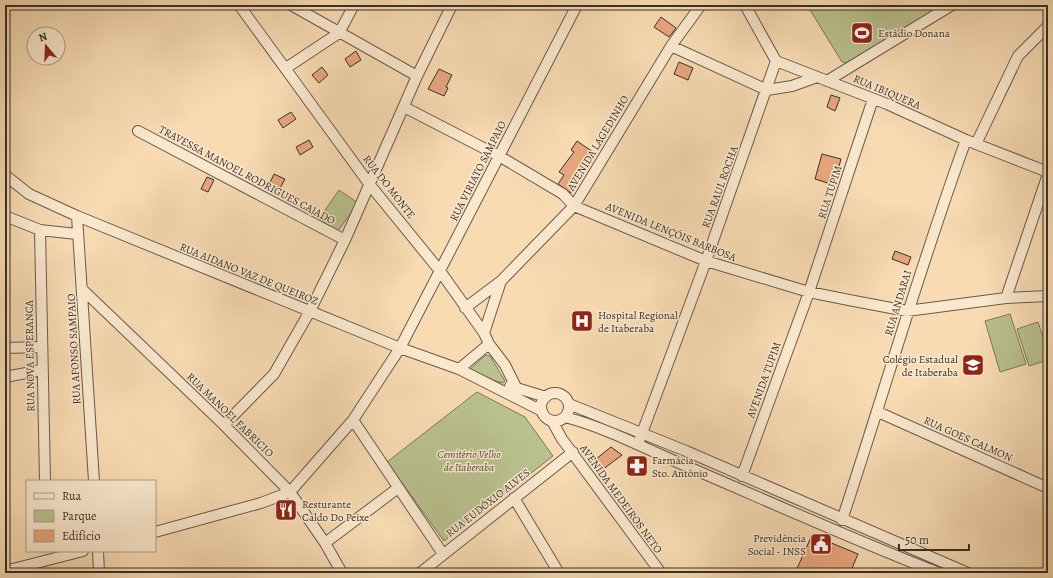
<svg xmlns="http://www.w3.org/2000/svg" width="1053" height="578" font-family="Alegreya,serif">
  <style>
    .green { fill: #b9c18f; stroke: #7a785c }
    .building { fill: #e8a67f; stroke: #3a2f28 }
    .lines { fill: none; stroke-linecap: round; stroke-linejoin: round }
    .minor-casing { stroke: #6a5a4b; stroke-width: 12 }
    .minor { stroke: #fae8ce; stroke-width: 10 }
    .labels { text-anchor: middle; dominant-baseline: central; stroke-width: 3; stroke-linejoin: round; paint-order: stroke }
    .poi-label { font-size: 11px; fill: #3a2f28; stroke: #fae8ce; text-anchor: start }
    .street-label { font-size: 11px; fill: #3a2f28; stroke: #fae8ce }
    .park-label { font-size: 11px; font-style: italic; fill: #534c3d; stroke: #fae8ce }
  </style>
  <rect width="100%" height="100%" fill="#f8dbb3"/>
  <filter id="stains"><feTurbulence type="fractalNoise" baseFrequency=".005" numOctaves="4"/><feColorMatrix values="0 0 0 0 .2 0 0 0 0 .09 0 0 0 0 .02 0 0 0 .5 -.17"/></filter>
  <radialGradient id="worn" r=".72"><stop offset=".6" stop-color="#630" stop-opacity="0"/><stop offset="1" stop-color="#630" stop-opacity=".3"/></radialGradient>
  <path class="green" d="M807,5H945L852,63L842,62Z
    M339,190L358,203L338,231L319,219Z
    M1010,314L1026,364L1000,372L985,321Z
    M1038,322L1048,353V360L1029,366L1017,329Z
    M486,355L490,356L505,381L503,383L470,374L469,370Z
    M477,392L525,417L553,456L444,541L387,462Z"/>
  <path class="building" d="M661,17L676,28L669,37L654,27Z
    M356,51L361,60L350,67L345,59Z
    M679,62L693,68L688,80L674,74Z
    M322,67L328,75L319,83L312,75Z
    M439,69L452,75L446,87L448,88L444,96L428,89Z
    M831,95L840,98L835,111L827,107Z
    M291,112L296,119L283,128L278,120Z
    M309,140L313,147L300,155L296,147Z
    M577,141L596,154L571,193L558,184L564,175L559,172L574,152L571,150Z
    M822,154L841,159L834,185L815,179Z
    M274,174L285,179L277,194L267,189Z
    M207,177L214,180L208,192L201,189Z
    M895,251L911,257L908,265L892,259Z
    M611,447L622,455L598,473L591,463Z
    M812,535L858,554L850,573H795Z"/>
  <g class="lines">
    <g class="minor-casing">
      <path id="minor" d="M239,5L370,185L440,271L484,333L489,344L505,365L516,387
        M291,5L417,76
        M745,5L776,61L887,104L966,140L1048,172
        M671,46L767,90L792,86L817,77
        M286,68L339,33L354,5
        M827,81L952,5
        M404,107L499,156L563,194L574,206L706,261L809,292L854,301L907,311L1006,298L1048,296
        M138,131L345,240
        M976,144L1018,56L1048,26
        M5,175L29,194L77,216L400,348L459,369L542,411
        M5,216L40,230L77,234
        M77,216L94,481
        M40,230L45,481
        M83,290L224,425L290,492L325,543L342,573
        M1006,298L1048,174
        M465,308L501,281L574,206L671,46L701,5
        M484,333L501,281
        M5,348L42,347
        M459,369L489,344
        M5,377L42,370
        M510,386L546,397
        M541 407a14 14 0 1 1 28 0a14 14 0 1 1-28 0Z
        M569,404L686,451L968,573
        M878,412L1048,488
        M565,417C607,428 646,449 686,466C770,502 854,540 939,573
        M353,420L443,554
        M552,421L562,439L661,573
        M224,425L274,374L310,311L345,240L417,76L452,5
        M638,444L706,261L776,61
        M742,476L809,292L873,99
        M514,498L559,573
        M842,520C884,393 920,266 966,140
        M155,532L261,503L290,492L353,420L400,348L577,5
        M325,543L398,488
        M98,551L99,573
        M5,571L83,551
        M420,573L573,452"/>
    </g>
    <use href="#minor" class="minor"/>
  </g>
  <defs>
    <g id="stadium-square" transform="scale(1.15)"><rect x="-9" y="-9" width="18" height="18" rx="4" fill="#8f2418" stroke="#fae8ce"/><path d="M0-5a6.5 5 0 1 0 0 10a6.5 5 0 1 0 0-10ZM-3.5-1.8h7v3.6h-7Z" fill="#fff"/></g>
    <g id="hospital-square" transform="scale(1.15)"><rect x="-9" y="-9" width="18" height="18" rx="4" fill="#8f2418" stroke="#fae8ce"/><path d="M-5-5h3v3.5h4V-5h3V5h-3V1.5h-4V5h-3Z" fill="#fff"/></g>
    <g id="school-square" transform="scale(1.15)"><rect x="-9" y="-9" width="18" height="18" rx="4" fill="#8f2418" stroke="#fae8ce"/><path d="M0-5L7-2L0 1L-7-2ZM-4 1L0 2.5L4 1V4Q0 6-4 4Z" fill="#fff"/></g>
    <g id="pharmacy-square" transform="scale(1.15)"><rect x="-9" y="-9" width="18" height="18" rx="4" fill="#8f2418" stroke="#fae8ce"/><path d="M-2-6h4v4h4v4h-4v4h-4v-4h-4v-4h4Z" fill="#fff"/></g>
    <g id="restaurant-square" transform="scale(1.15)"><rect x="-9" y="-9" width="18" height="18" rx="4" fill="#8f2418" stroke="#fae8ce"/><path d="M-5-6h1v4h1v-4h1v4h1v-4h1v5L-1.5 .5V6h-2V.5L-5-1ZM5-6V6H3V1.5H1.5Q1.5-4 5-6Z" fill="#fff"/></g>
    <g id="civic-square" transform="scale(1.15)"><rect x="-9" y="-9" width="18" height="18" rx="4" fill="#8f2418" stroke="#fae8ce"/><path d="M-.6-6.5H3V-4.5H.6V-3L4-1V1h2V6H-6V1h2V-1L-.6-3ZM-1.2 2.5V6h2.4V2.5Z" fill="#fff"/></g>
  </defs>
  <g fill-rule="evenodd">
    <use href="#stadium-square" x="862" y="33"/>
    <use href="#hospital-square" x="582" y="321"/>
    <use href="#school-square" x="973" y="365"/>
    <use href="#pharmacy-square" x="637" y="466"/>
    <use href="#restaurant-square" x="286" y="510"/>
    <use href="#civic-square" x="821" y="544"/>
  </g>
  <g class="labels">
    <g class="poi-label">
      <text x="878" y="33">Estádio Donana</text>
      <text x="598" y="315">Hospital Regional<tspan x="598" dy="13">de Itaberaba</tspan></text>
      <text x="958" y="359" text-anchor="end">Colégio Estadual<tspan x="958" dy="13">de Itaberaba</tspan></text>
      <text x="652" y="460">Farmácia<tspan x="652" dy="13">Sto. Antônio</tspan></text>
      <text x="302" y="504">Resturante<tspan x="302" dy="13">Caldo Do Peixe</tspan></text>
      <text x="806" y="538" text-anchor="end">Previdência<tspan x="806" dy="13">Social - INSS</tspan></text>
    </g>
    <g class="street-label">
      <text transform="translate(887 92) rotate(23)">RUA IBIQUERA</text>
      <text transform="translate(598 143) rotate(-59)">AVENIDA LAGEDINHO</text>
      <text transform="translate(478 171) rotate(-63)">RUA VIRIATO SAMPAIO</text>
      <text transform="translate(247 175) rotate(28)">TRAVESSA MANOEL RODRIGUES CAJADO</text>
      <text transform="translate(389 187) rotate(52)">RUA DO MONTE</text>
      <text transform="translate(720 187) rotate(-70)">RUA RAUL ROCHA</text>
      <text transform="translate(830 192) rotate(-72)">RUA TUPIM</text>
      <text transform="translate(671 232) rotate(22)">AVENIDA LENÇÓIS BARBOSA</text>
      <text transform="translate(249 274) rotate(22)">RUA AIDANO VAZ DE QUEIROZ</text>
      <text transform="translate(898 303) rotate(-73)">RUA ANDARAI</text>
      <text transform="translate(74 349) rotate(-93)">RUA AFONSO SAMPAIO</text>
      <text transform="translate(30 356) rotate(-91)">RUA NOVA ESPERANCA</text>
      <text transform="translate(764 380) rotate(-70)">AVENIDA TUPIM</text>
      <text transform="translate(230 415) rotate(44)">RUA MANOEL FABRICIO</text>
      <text transform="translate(968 439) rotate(24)">RUA GOES CALMON</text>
      <text transform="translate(621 499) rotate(54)">AVENIDA MEDEIROS NETO</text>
      <text transform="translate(488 503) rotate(-38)">RUA EUDÓXIO ALVES</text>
    </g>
    <g class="park-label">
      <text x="469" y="454">Cemitério Velho<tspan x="469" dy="13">de Itaberaba</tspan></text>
    </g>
  </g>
  <rect width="1053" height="578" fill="none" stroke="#f8dbb3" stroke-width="20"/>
  <rect x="6" y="6" width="1041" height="566" fill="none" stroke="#3a2f28" stroke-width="2"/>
  <rect x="10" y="10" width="1033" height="558" fill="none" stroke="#3a2f28"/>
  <rect x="26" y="480" width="130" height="72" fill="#fae8ce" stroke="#ad9e8c"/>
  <rect x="34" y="493" width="20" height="6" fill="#fae8ce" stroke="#ad9e8c"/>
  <text x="62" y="500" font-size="12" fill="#3a2f28">Rua</text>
  <rect x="34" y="510" width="20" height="12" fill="#b9c18f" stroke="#ad9e8c"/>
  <text x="62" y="520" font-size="12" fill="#3a2f28">Parque</text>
  <rect x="34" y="530" width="20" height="12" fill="#e8a67f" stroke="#ad9e8c"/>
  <text x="62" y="540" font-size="12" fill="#3a2f28">Edifício</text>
  <g transform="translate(46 46) rotate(341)"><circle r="19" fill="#fae8ce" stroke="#ad9e8c"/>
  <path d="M0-3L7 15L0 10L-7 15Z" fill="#8f2418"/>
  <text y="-6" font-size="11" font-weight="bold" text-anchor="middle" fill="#3a2f28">N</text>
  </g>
  <path d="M899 544v6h70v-6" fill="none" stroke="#3a2f28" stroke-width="2"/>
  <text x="905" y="544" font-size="12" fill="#3a2f28" stroke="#fae8ce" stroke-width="3" paint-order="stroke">50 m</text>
  <rect width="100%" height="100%" filter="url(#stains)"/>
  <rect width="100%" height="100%" fill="url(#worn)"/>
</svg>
